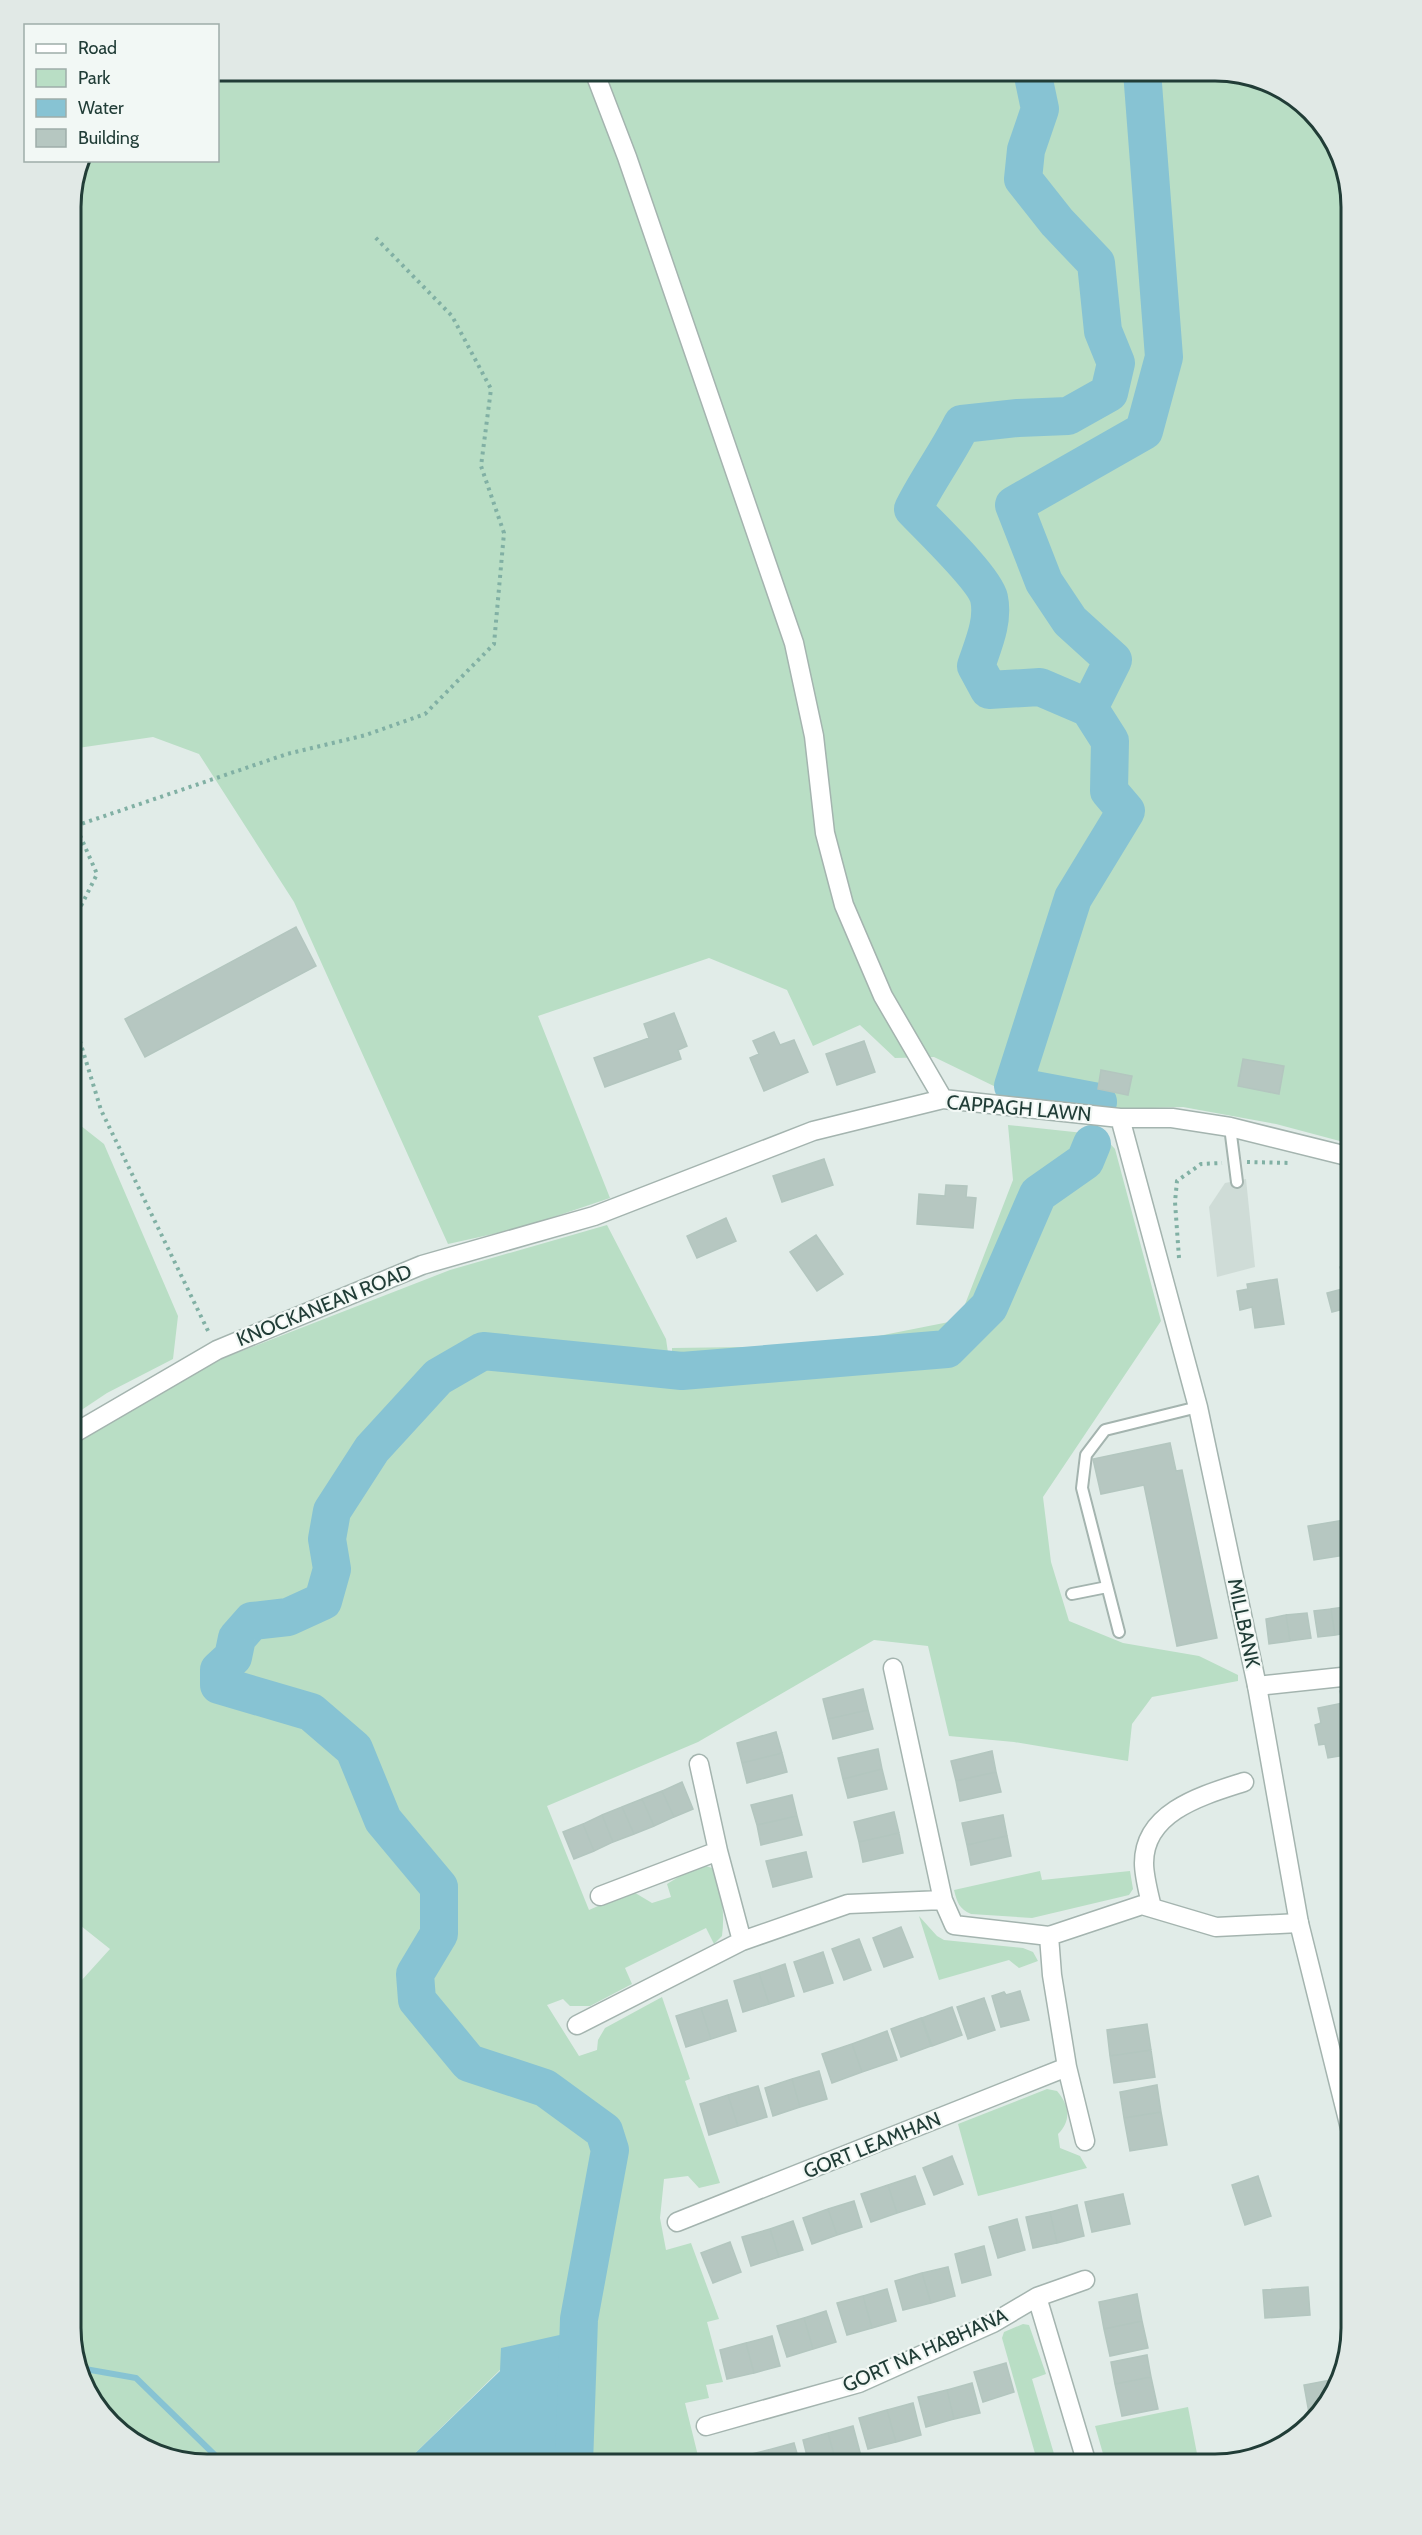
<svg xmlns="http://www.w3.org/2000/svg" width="1422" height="2535" font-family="Cabin,sans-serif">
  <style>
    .built { fill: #cfdcd7 }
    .green { fill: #b9dec5 }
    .water { fill: #87c3d3 }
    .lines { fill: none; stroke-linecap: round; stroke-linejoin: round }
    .stream { stroke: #87c3d3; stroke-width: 6 }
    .river { stroke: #87c3d3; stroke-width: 38 }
    .building { fill: #b6c7c1; stroke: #b3c6bf; stroke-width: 1.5 }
    .service-casing { stroke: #a4b4af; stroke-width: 14 }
    .minor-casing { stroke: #a4b4af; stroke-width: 21 }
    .tertiary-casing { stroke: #a4b4af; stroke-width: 21 }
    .path { stroke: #81b0a4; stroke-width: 4; stroke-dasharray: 3 4.5; stroke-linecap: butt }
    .service { stroke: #fff; stroke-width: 10 }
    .minor { stroke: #fff; stroke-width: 18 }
    .tertiary { stroke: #fff; stroke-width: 18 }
    .labels { text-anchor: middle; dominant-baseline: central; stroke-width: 4.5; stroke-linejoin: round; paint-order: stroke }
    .street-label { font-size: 20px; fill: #213d37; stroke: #f2f8f5 }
    .rim { fill: none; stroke: #213d37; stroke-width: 3 }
  </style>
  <rect width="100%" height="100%" fill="#e1ece8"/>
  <path class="built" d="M1246,1179L1255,1267L1217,1277L1209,1207L1225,1183Z"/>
  <path class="green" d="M218,71H1224L1291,94L1341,154L1351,207V1144L1276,1124L1183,1107L1090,1110L1000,1089L934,1057L895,1058L860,1025L813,1046L787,990L709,958L538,1016L610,1198L524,1227L448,1244L294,902L199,754L153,737L71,749V198L80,161L218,160Z
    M71,1118L104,1144L178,1316L173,1359L107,1393L71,1417Z
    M1008,1125L1102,1135L1115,1149L1161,1321L1043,1497L1051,1562L1069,1621L1123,1643L1199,1656L1238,1675V1681L1152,1697L1132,1724L1128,1761L1014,1742L949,1736L928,1646L874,1640L698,1742L547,1806L589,1910L632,1891L652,1903L671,1897L667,1884L700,1864L712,1868C722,1888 725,1913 722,1936L714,1944L706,1928L625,1968L632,1984L590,2006H570L563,1999L547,2005L579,2056L597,2050L598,2040L605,2028L662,1997L690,2079L685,2081L720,2183L699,2188L688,2176L664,2179L660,2218L666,2250L691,2243L719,2319L707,2322L723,2382L706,2385L709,2398L685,2403L700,2464H557L564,2334L500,2370L404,2464H198L131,2441L81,2381L71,2328V1992L110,1949L71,1918V1444L221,1359L450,1270L607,1225L666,1339L672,1380V1348L828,1346L959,1320L1013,1180Z
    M1040,1871L1042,1880L1130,1871L1133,1889L1129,1895L1032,1918L971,1914C959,1909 957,1902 954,1890Z
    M919,1916L937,1936L944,1940L1023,1948L1033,1952L1038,1961L1019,1968L1009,1960L939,1980Z
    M1047,2089L1057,2091C1069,2105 1072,2120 1058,2134L1060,2148L1080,2156L1087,2168L978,2196L958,2124Z
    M1023,2324L1029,2325L1046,2374L1032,2379L1057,2464H1038L1002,2338L1004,2332Z
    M1188,2407L1199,2464H1106L1095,2426Z"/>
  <path class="water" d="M564,2334L557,2464H404L500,2371L501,2348Z"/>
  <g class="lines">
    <path class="stream" d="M85,2369L136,2378L224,2464"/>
    <path class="river" d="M1032,71L1040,109L1026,150L1023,179L1057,222L1096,263L1103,331L1116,363L1109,393L1068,416L1018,418L962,424C947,454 928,479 913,509C929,526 984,578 989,598C994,621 983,645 976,666L989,690L1040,687L1089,708L1110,741L1109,791L1126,811L1073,898L1013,1086L1098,1102
      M1089,708L1113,660L1070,621L1044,582L1014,505L1144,431L1164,357L1142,71
      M574,2464L579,2319L610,2150L604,2131L545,2088L469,2063L417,2000L415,1974L439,1934V1887L383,1820L354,1749L311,1712L219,1685V1670L233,1657L237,1638L252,1621L288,1617L323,1601L332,1569L327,1539L332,1511L372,1449L438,1377L483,1351L682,1371L947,1349L989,1307L1038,1194L1085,1161L1092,1144"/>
  </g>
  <path class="building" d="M296,927L316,966L145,1057L125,1019Z
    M674,1013L687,1046L678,1050L681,1059L605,1087L594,1058L649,1038L644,1024Z
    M774,1032L780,1045L794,1040L808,1072L764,1091L750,1058L759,1054L753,1041Z
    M864,1041L875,1072L837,1085L826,1054Z
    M1243,1059L1284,1066L1279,1094L1238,1086Z
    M1101,1070L1132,1076L1128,1095L1098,1089Z
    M824,1159L833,1185L782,1202L773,1176Z
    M946,1185L967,1186L966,1197L976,1198L973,1228L917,1224L919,1194L945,1196Z
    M726,1218L736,1241L697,1258L687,1236Z
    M816,1235L843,1274L817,1291L790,1252Z
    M1351,1264V1307L1332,1312L1327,1293L1346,1288L1340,1267Z
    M1277,1279L1284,1324L1255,1328L1252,1307L1240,1310L1237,1291L1248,1289L1247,1284Z
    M1170,1443L1176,1471L1182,1470L1217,1638L1177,1646L1144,1485L1101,1494L1093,1459Z
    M1351,1519V1554L1314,1560L1308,1526Z
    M1351,1606V1632L1335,1635L1331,1609Z
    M1331,1609L1335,1635L1318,1637L1314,1611Z
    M1307,1613L1311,1638L1290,1641L1286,1615Z
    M1286,1615L1290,1641L1269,1644L1266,1619Z
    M863,1689L868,1710L828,1719L823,1699Z
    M1351,1689V1754L1328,1758L1325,1744L1319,1745L1315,1725L1321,1723L1318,1708L1343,1703L1340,1691Z
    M868,1710L873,1729L833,1739L828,1719Z
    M776,1732L782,1753L742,1763L737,1743Z
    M878,1749L882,1769L843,1779L838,1758Z
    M992,1751L996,1772L956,1781L951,1761Z
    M782,1753L787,1772L747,1783L742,1763Z
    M882,1769L887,1789L848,1798L843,1779Z
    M996,1772L1001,1792L960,1801L956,1781Z
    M682,1782L693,1809L674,1817L662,1791Z
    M662,1791L674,1817L654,1826L642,1799Z
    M792,1795L797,1816L757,1825L751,1805Z
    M642,1799L654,1826L634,1834L622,1807Z
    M622,1807L634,1834L613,1842L602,1815Z
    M894,1812L899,1833L859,1842L854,1822Z
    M602,1815L613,1842L594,1851L583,1824Z
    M1003,1815L1007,1836L967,1845L962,1823Z
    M797,1816L802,1835L761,1845L757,1825Z
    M583,1824L594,1851L574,1859L563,1832Z
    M899,1833L903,1853L863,1862L859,1842Z
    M1007,1836L1011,1856L971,1865L967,1845Z
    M806,1852L812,1877L773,1887L766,1861Z
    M901,1927L913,1957L884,1967L873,1938Z
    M859,1939L871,1970L844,1980L832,1949Z
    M823,1952L833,1983L804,1992L794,1962Z
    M785,1964L794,1996L769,2004L759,1973Z
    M759,1973L769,2004L743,2012L734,1981Z
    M1020,1991L1029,2020L1001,2027L992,1996L1004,1992L1006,1995Z
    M984,1998L995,2030L968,2039L957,2007Z
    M727,2000L736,2031L711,2039L701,2008Z
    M952,2007L962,2035L932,2046L922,2018Z
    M701,2008L711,2039L686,2047L676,2016Z
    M921,2018L931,2046L901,2057L891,2029Z
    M1147,2024L1151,2050L1110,2056L1107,2030Z
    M887,2031L897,2060L862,2072L852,2044Z
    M852,2044L862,2072L832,2083L822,2054Z
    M1151,2050L1155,2077L1114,2083L1110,2056Z
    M819,2071L827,2099L800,2107L792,2079Z
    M792,2079L800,2107L773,2116L765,2088Z
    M1157,2085L1161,2112L1124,2118L1120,2092Z
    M758,2086L767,2117L738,2126L728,2095Z
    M728,2095L738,2126L709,2135L700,2104Z
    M1161,2112L1167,2145L1130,2151L1124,2118Z
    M952,2156L963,2184L934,2195L923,2168Z
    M915,2176L925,2204L897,2213L888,2185Z
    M1258,2176L1271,2216L1245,2225L1232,2185Z
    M888,2185L897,2213L871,2222L861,2194Z
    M1123,2194L1130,2224L1092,2232L1085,2202Z
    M854,2201L862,2227L837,2235L828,2209Z
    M1077,2205L1084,2236L1057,2243L1050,2212Z
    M828,2209L837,2235L812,2244L803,2218Z
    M1050,2212L1057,2243L1033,2248L1026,2217Z
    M1017,2219L1025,2250L998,2258L989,2227Z
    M793,2221L803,2250L779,2257L770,2229Z
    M770,2229L779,2257L751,2266L742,2237Z
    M730,2242L741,2272L713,2283L701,2253Z
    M984,2246L991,2275L962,2283L955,2254Z
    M948,2267L955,2296L931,2303L922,2273Z
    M922,2273L931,2303L903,2310L895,2281Z
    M1308,2287L1310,2315L1265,2318L1263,2290Z
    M887,2289L896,2321L872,2328L863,2296Z
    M1137,2294L1142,2321L1104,2329L1099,2302Z
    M863,2296L872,2328L847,2335L837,2303Z
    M826,2311L836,2342L813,2349L804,2318Z
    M804,2318L813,2349L787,2357L777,2326Z
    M1142,2321L1148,2348L1110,2356L1104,2329Z
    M772,2336L780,2366L754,2373L746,2343Z
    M746,2343L754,2373L727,2379L720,2350Z
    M1147,2355L1151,2377L1115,2384L1111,2362Z
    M1006,2363L1014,2392L983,2402L974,2372Z
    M1151,2377L1158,2409L1122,2416L1115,2384Z
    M1336,2379L1329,2404L1320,2410L1309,2413L1304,2385Z
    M972,2383L980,2413L954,2419L947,2390Z
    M947,2390L954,2419L926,2427L918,2397Z
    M913,2403L921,2435L896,2442L887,2410Z
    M887,2410L896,2442L868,2449L859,2418Z
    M853,2426L861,2456L836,2462L828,2433Z
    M828,2433L836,2462L809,2464L803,2440Z
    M794,2443L800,2464H771L768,2450Z
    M768,2450L771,2464H741L739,2457Z
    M1032,2455L1034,2464H1002V2463Z"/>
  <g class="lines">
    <g class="service-casing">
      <path id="service" d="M1230,1127L1237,1182
        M1072,1594L1107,1587
        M1119,1632L1082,1488L1086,1455L1105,1430L1198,1407"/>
    </g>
    <g class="minor-casing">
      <path id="minor" d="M893,1668L943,1900
        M1257,1686L1351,1676
        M699,1764L718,1851
        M600,1896L718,1851L742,1941
        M1152,1908C1149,1894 1144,1877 1144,1863C1144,1811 1204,1795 1244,1782
        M1049,1936L1052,1975L1067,2067
        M577,2025L742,1941L848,1904L943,1900L954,1925L1049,1936L1142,1905L1216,1927L1299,1923
        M677,2222L1067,2067L1085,2141
        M1037,2297L1085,2280
        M706,2426L859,2383L993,2323L1037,2297L1087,2464"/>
    </g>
    <g class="tertiary-casing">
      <path id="tertiary" d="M594,71L627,157L794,643L814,736L825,833L844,905L883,996L943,1099
        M1120,1118L1198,1407L1257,1686L1299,1923L1351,2132
        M71,1435L217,1350L422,1265L594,1216L813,1131L943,1099L1120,1118H1172L1230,1127L1351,1157"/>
    </g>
    <path class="path" d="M75,826L287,754L366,735L425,714L494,644L504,533L481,466L491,389L452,316L373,235
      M71,926L97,874L71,815
      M71,1012L101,1110L210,1335
      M1247,1162L1291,1163
      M1179,1258L1175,1202L1177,1181L1201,1164L1222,1163"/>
    <use href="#service" class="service"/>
    <use href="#minor" class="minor"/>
    <use href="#tertiary" class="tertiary"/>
  </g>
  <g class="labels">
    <g class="street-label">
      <text transform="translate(1019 1108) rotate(5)">CAPPAGH LAWN</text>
      <text transform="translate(324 1305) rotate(-22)">KNOCKANEAN ROAD</text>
      <text transform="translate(1244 1623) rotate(78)">MILLBANK</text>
      <text transform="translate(872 2145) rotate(-22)">GORT LEAMHAN</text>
      <text transform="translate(925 2350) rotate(-24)">GORT NA HABHANA</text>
    </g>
  </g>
  <path d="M0 0H1422V2535H0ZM207 81H1215A126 126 0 0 1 1341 207V2328A126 126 0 0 1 1215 2454H207A126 126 0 0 1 81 2328V207A126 126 0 0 1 207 81Z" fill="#e1e9e6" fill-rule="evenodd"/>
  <path class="rim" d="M207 81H1215A126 126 0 0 1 1341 207V2328A126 126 0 0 1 1215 2454H207A126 126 0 0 1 81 2328V207A126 126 0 0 1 207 81Z"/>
  <rect x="24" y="24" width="195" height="138" fill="#f2f8f5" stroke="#9eada9" stroke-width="1.5"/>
  <rect x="36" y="44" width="30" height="9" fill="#ffffff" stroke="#9eada9" stroke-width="1.5"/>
  <text x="78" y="54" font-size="18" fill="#213d37">Road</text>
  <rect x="36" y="69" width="30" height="18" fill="#b9dec5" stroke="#9eada9" stroke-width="1.5"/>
  <text x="78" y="84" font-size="18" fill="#213d37">Park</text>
  <rect x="36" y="99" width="30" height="18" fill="#87c3d3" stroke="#9eada9" stroke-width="1.5"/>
  <text x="78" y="114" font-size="18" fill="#213d37">Water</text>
  <rect x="36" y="129" width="30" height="18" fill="#b6c7c1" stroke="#9eada9" stroke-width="1.5"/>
  <text x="78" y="144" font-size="18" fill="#213d37">Building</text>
</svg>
